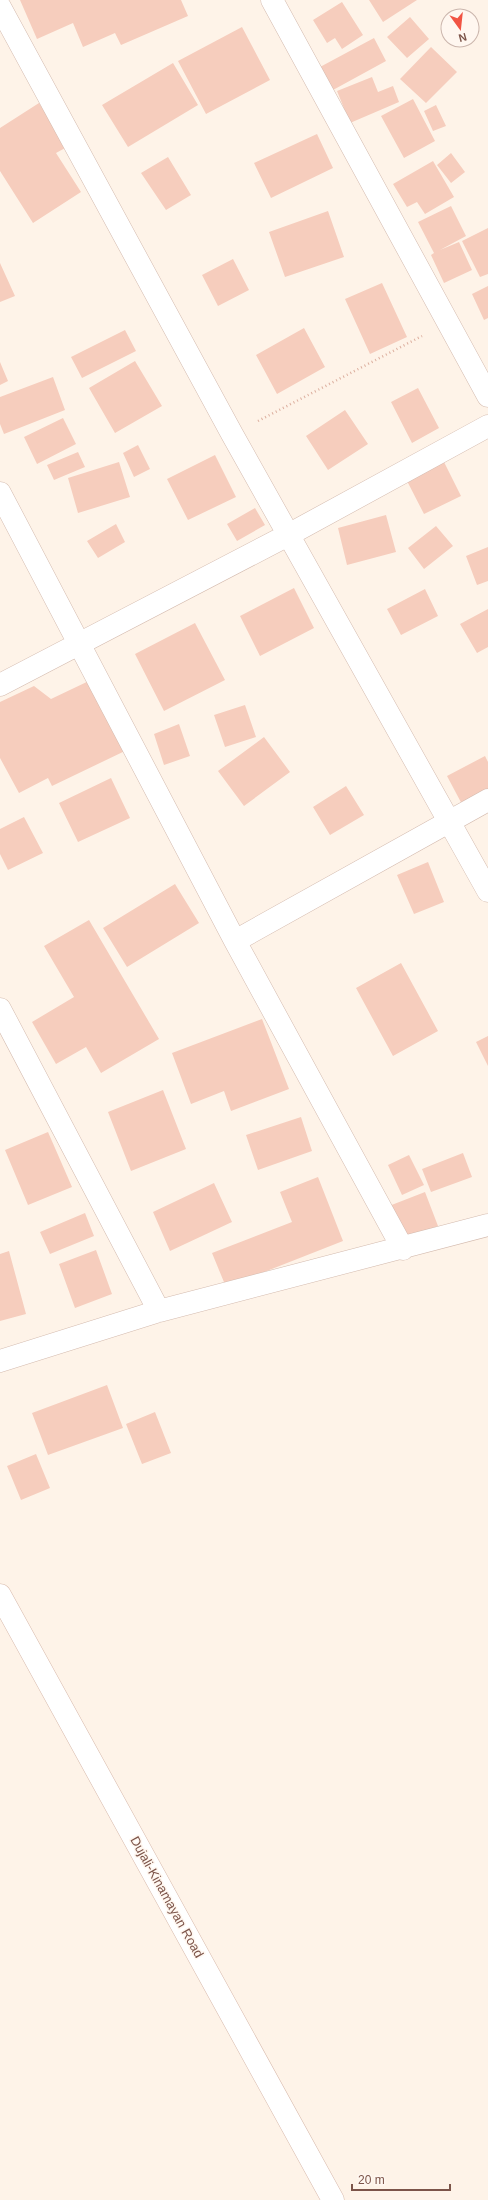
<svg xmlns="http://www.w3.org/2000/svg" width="488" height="2200" font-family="Arial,sans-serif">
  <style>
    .building { fill: #f6cdbd }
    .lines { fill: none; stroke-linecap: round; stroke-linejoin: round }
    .minor-casing { stroke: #d4bbaf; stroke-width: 23 }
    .secondary-casing { stroke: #d8baac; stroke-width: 23 }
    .path { stroke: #dcaf9f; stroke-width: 2.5; stroke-dasharray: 1 3; stroke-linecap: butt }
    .minor { stroke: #fff; stroke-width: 22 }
    .secondary { stroke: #fff; stroke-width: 22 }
    .labels { text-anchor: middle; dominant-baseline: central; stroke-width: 3; stroke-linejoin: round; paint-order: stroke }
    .street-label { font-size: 13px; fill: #7c5449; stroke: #fff7f0 }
  </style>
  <rect width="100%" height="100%" fill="#fef3e8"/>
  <path class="building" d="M20,0H181L188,16L121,45L115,33L83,47L73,23L37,39Z
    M369,0H417L383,22Z
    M342,2L363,35L342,49L335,38L327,43L313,20Z
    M410,17L429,39L407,58L387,37Z
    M242,27L270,80L206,114L178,61Z
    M374,38L386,61L333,90L320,67Z
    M431,47L457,72L426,103L400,79Z
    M173,63L198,105L128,147L102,105Z
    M372,77L378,92L393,86L399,102L350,123L337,91Z
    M413,99L435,141L404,158L381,116Z
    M39,103L67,147L56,153L81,192L33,223L0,171V128Z
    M436,105L446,126L433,131L424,111Z
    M317,134L333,168L271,198L254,163Z
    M451,153L465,172L451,183L437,165Z
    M168,157L191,195L166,210L141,173Z
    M433,161L454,197L425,214L417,202L407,207L393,184Z
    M451,206L466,236L440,250L459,242L472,270L444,283L431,255L434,253L418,222Z
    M328,211L344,257L285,277L269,232Z
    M488,228V274L480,277L462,241Z
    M233,259L249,290L218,306L202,275Z
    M0,263L15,296L0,302Z
    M382,283L407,337L370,354L345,299Z
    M488,286V318L484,320L472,294Z
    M304,328L325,367L277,394L256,355Z
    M125,330L136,351L82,378L71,357Z
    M135,361L162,406L115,433L89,388Z
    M0,362L8,381L0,385Z
    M53,377L65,410L4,434L0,424V397Z
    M418,388L439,428L412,443L391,402Z
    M345,410L368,444L328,470L306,436Z
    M63,418L76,444L37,464L24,437Z
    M138,445L150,469L134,477L123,453Z
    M78,452L85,467L54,480L47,465Z
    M215,455L236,497L188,520L167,479Z
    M443,460L461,496L424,514L406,479Z
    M119,462L130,497L78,513L68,478Z
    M255,508L265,525L237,541L227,524Z
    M386,515L396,552L347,565L338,528Z
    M116,524L125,542L98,558L87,541Z
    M436,526L453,546L424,569L408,548Z
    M488,547V581L477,585L466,556Z
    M294,588L314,628L260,656L240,616Z
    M425,589L438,616L401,635L387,609Z
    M488,609V647L477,653L460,624Z
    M195,623L225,680L164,711L135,654Z
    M93,679L127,750L52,786L48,778L19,793L0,758V702L34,686L51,699Z
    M245,705L256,737L225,747L214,715Z
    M179,724L190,756L164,765L154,734Z
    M264,737L290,772L244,806L218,771Z
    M485,756L488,762V795L464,808L447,776Z
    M111,778L130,818L78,842L59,803Z
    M346,786L364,815L330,835L313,807Z
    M24,817L43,853L8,870L0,854V829Z
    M428,862L444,902L414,914L397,875Z
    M175,884L199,923L127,967L103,928Z
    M89,920L159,1039L101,1073L86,1047L56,1064L32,1022L74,997L44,946Z
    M401,963L438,1031L393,1056L356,988Z
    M262,1019L289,1089L231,1111L224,1091L191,1104L172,1053Z
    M488,1036V1066L476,1042Z
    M163,1090L186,1149L131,1171L108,1112Z
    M301,1117L312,1151L258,1170L246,1135Z
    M48,1132L72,1187L28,1205L5,1150Z
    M463,1153L472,1177L431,1192L422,1169Z
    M409,1155L424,1185L402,1195L388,1165Z
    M318,1177L343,1241L226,1287L212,1253L292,1222L280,1192Z
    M214,1183L232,1222L170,1251L153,1212Z
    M425,1192L438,1226L402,1240L389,1206Z
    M85,1213L94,1236L50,1254L40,1232Z
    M96,1250L112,1294L75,1308L59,1264Z
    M9,1251L26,1314L0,1321V1254Z
    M107,1385L123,1428L48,1455L32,1413Z
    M155,1412L171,1453L142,1464L126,1424Z
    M36,1454L50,1488L21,1500L7,1466Z"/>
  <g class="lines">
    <g class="minor-casing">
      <path id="minor" d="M272,0L488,396
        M0,7L232,434L488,891
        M0,493L235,941L403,1249
        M0,685L290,534L488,426
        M235,941L488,800
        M0,1009L159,1311
        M0,1361L159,1311L488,1225"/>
    </g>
    <g class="secondary-casing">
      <path id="secondary" d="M0,1595L333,2200"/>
    </g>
    <path class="path" d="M258,421L422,336"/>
    <use href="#minor" class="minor"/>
    <use href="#secondary" class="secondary"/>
  </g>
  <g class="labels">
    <g class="street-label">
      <text transform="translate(167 1897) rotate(61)">Dujali-Kinamayan Road</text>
    </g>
  </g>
  <g transform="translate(460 28) rotate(165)"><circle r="19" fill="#fff7f0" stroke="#cbb6ad"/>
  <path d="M0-3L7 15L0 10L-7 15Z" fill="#f15444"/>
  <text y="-6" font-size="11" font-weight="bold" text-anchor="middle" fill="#7c5449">N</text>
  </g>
  <path d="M352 2184v6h98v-6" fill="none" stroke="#7c5449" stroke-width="2"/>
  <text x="358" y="2184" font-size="12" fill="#7c5449" stroke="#fff7f0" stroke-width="3" paint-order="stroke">20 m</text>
</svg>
